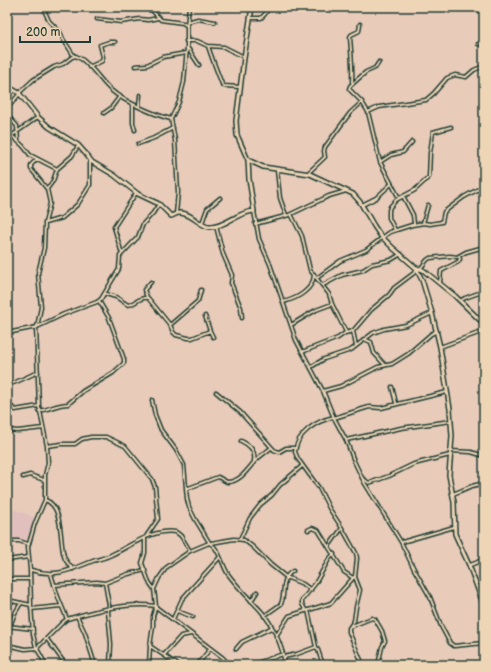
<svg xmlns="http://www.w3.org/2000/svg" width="491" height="672" font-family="'Balsamiq Sans',sans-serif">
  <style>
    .built { fill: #e1bfbd }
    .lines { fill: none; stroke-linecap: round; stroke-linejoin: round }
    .street-casing { stroke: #1f3d34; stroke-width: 5 }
    .secondary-casing { stroke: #1f3d34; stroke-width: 6 }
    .street { stroke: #eed5b6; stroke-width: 2 }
    .secondary { stroke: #eed5b6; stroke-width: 3 }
  </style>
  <rect width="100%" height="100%" fill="#e8cbb9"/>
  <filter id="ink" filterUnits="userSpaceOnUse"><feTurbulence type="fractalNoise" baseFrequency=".025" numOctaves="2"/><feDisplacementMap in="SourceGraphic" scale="8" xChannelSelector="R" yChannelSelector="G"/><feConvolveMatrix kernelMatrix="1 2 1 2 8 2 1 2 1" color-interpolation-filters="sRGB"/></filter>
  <g filter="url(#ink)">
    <path class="built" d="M14,509L36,518L27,543L7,535Z"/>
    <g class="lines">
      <g class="street-casing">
        <path id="street" d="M46,7L45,12L49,21L60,32L63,39L74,56
          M149,7L161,20L183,23L187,26
          M449,11L450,7
          M250,18H261L265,14L269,7
          M97,19L121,22L140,19L148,20L158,18
          M187,22L198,19L215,22
          M186,41H197L208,46L224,47L244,57
          M478,44L484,43
          M208,46C212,59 217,71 222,84L224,86L240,87
          M187,47L199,65
          M379,62L375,68L366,72L350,86L349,89L362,102L368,112L380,162L399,198
          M135,66L147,65L163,57L186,53
          M89,67L102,61L103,57L100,45L109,42H115
          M352,82C353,68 351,52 350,37L351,35L359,31L360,24
          M19,93L33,80L54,67L63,64L72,57L76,56C91,63 100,81 112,91C125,102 155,115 171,119
          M133,104V123L135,130
          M139,106L140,95
          M7,109L20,93
          M368,112L379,107L426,100L434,93L447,78L455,75L466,77L474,70L484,66
          M104,113L111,108L120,96
          M7,115L17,126L18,141
          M12,136L23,146L30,155L57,169
          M7,139L38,117
          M138,144L154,138L173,128
          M37,159L31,165V169L47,189
          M380,162L391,155L403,152L412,142
          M277,170L280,198L286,215
          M308,173L325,157L324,151L325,147L350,113L362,102
          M403,196L413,215L414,224
          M362,205L376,198L391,184
          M254,211L259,239L270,264L296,340L323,391L334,418L346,440L354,461L364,482L401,542L414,569L430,597L441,626L450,643L454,646L484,643
          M176,214L178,192L175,140L171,119L179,102L184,82L187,47V26L189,7
          M291,214L302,236L310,270L329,294L332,304L346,332
          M45,223L62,218L78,204L90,185V160
          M202,223L207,209L220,198
          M423,223L428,205
          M255,224L289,215L329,196L346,191
          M216,226L223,254L232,275L231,283L241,308L242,318
          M395,230L389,218V210L390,207L396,200L415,190L429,177L430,153L433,132L451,127
          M122,254L114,227L136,193
          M420,269L427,260L430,258L450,256L457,257L466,252L484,247
          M317,278L340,261L366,250L390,232L412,225L424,223L430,224L442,222L444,212L464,197L484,186
          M440,283L441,271L458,262L460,259L459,256
          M323,285L342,275L363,270L372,264L391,260L401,254
          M106,294L116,297L128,305C135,304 141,296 148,298L170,325L173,332L176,335L188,338H192L210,331
          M147,297L144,290L151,282
          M460,301L465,298L484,291
          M283,302C296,299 314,290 314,274
          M205,316L210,331L213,337
          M170,325L198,301L201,290
          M291,325L316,310L332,304
          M36,327L39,406L47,446L48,463L45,475V500L35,523L28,547L30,570L31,605L33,634L36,647L46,665
          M37,327L41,307L38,273L44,248L45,223L50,203L47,189L53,181L57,169L72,156L78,146
          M353,331L356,346
          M7,333L37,327L64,314L97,302L101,299L119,269L120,256L138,237L143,224L153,213L159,204
          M364,339L371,342L374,353L385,365
          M440,347L484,331
          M302,352L338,338L345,333L353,331L371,310L389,295L394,288L418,270
          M311,367L324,359L351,350L373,333L384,329L406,325L432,313
          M7,385L16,382L38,372
          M392,387L396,403
          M323,391L341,386L378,367L392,364L408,354L431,334L437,331
          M216,392L240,412L274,450L279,452L286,448H295
          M152,400L155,415L161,430L176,450L184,465L187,499L189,507L195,519L209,542
          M7,402L15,410L39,406
          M39,411C50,409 58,404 68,404L83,391L113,373L124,363V359L109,318L99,301
          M334,417C316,421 297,433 295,452L298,459L319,488L329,508L342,528L356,553L357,558L355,577L360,590L356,607L354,621L349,628V632L363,665
          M334,418L369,407L381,408L447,392
          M7,430L18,431L43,428
          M346,440L401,428L451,421
          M241,441C250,445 256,451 254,461
          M47,446L61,444H75L82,439L91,437H106L125,446L152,479L155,487L158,519L145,538V553L142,563L149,582L154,589
          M450,451L471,452L484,456
          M23,477L30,475L44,480
          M362,478L369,483L372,482L389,476L414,464L450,455
          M186,489L218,477L227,482C240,482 247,470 255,461C260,456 266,452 271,448
          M453,494L472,486L484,483
          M45,500C64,506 59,540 64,556C65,561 69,565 73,569
          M308,530L312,528L318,530L344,572L353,578
          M240,539L250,518L260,505L272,495L280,485L302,466
          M7,541H19L28,544
          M402,542L454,527
          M211,543L234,539L244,540L253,547L271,565L286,577L303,584L311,590
          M329,546L342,528
          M7,560L29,557
          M470,565L478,562L484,557
          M31,570C56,578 70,570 93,561C99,559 105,558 111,555C131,546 153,528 176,532L181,536L190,551
          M51,574L58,597L67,619
          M7,579H30
          M105,583L128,574L145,570
          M54,585L97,582L105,583L109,605L108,611L111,644L110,665
          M477,587L484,584
          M7,600L31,605
          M251,601L257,592
          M156,607L222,657L230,665
          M31,609L61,606
          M309,610L331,603L354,577
          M177,611L193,617
          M306,611L302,604V600L315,584L329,559L334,554
          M77,616L85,633L95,665
          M264,616L281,604C286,592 280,578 293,571
          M173,619L182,599L220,557
          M7,626L33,629
          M10,626L15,613L21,603
          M352,626L372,618L375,619L382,631L385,641L382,647L378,665
          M276,636L289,616L308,610L316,647L297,654L284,657
          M47,639L66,665
          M7,645L25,649L37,648L62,623L67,619C94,611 127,602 156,606
          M150,646L178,665
          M316,647L318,650L323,665
          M236,649L242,642L271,628
          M164,655L181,636L191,634
          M149,665L150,646L153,626V616L156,606L154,589L159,578L167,567L180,558L190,551L209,543C219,547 222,565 228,574C238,588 250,599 261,611C273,625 283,647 285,665
          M197,665L210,649
          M251,665L283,654"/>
      </g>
      <g class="secondary-casing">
        <path id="secondary" d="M252,7L244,58L236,121L237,135L248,160L263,167L310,174L353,194L360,202L374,226L380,235L393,248L416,268L422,280L432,313L440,347L450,409L452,436L449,475L454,502L455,534L469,565L484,606
          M7,86L19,93L38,117L49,127L78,145L85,153L92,162L114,175L138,194L159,204L171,216C174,215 177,213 179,213C191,212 200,227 210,227C226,227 237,212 254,211L249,179L248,160
          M417,268L423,270L455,296L484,324"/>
      </g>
      <use href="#street" class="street"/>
      <use href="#secondary" class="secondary"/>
    </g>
  </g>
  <rect width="491" height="672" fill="none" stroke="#eed5b6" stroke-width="24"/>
  <rect x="12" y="12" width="467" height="648" fill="none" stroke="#1f3d34" stroke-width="1.5" filter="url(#ink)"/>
  <path d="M20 36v6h70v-6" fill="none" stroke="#1f3d34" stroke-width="2"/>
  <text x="26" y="36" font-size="12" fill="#1f3d34" stroke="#eed5b6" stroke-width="3" paint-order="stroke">200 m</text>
</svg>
